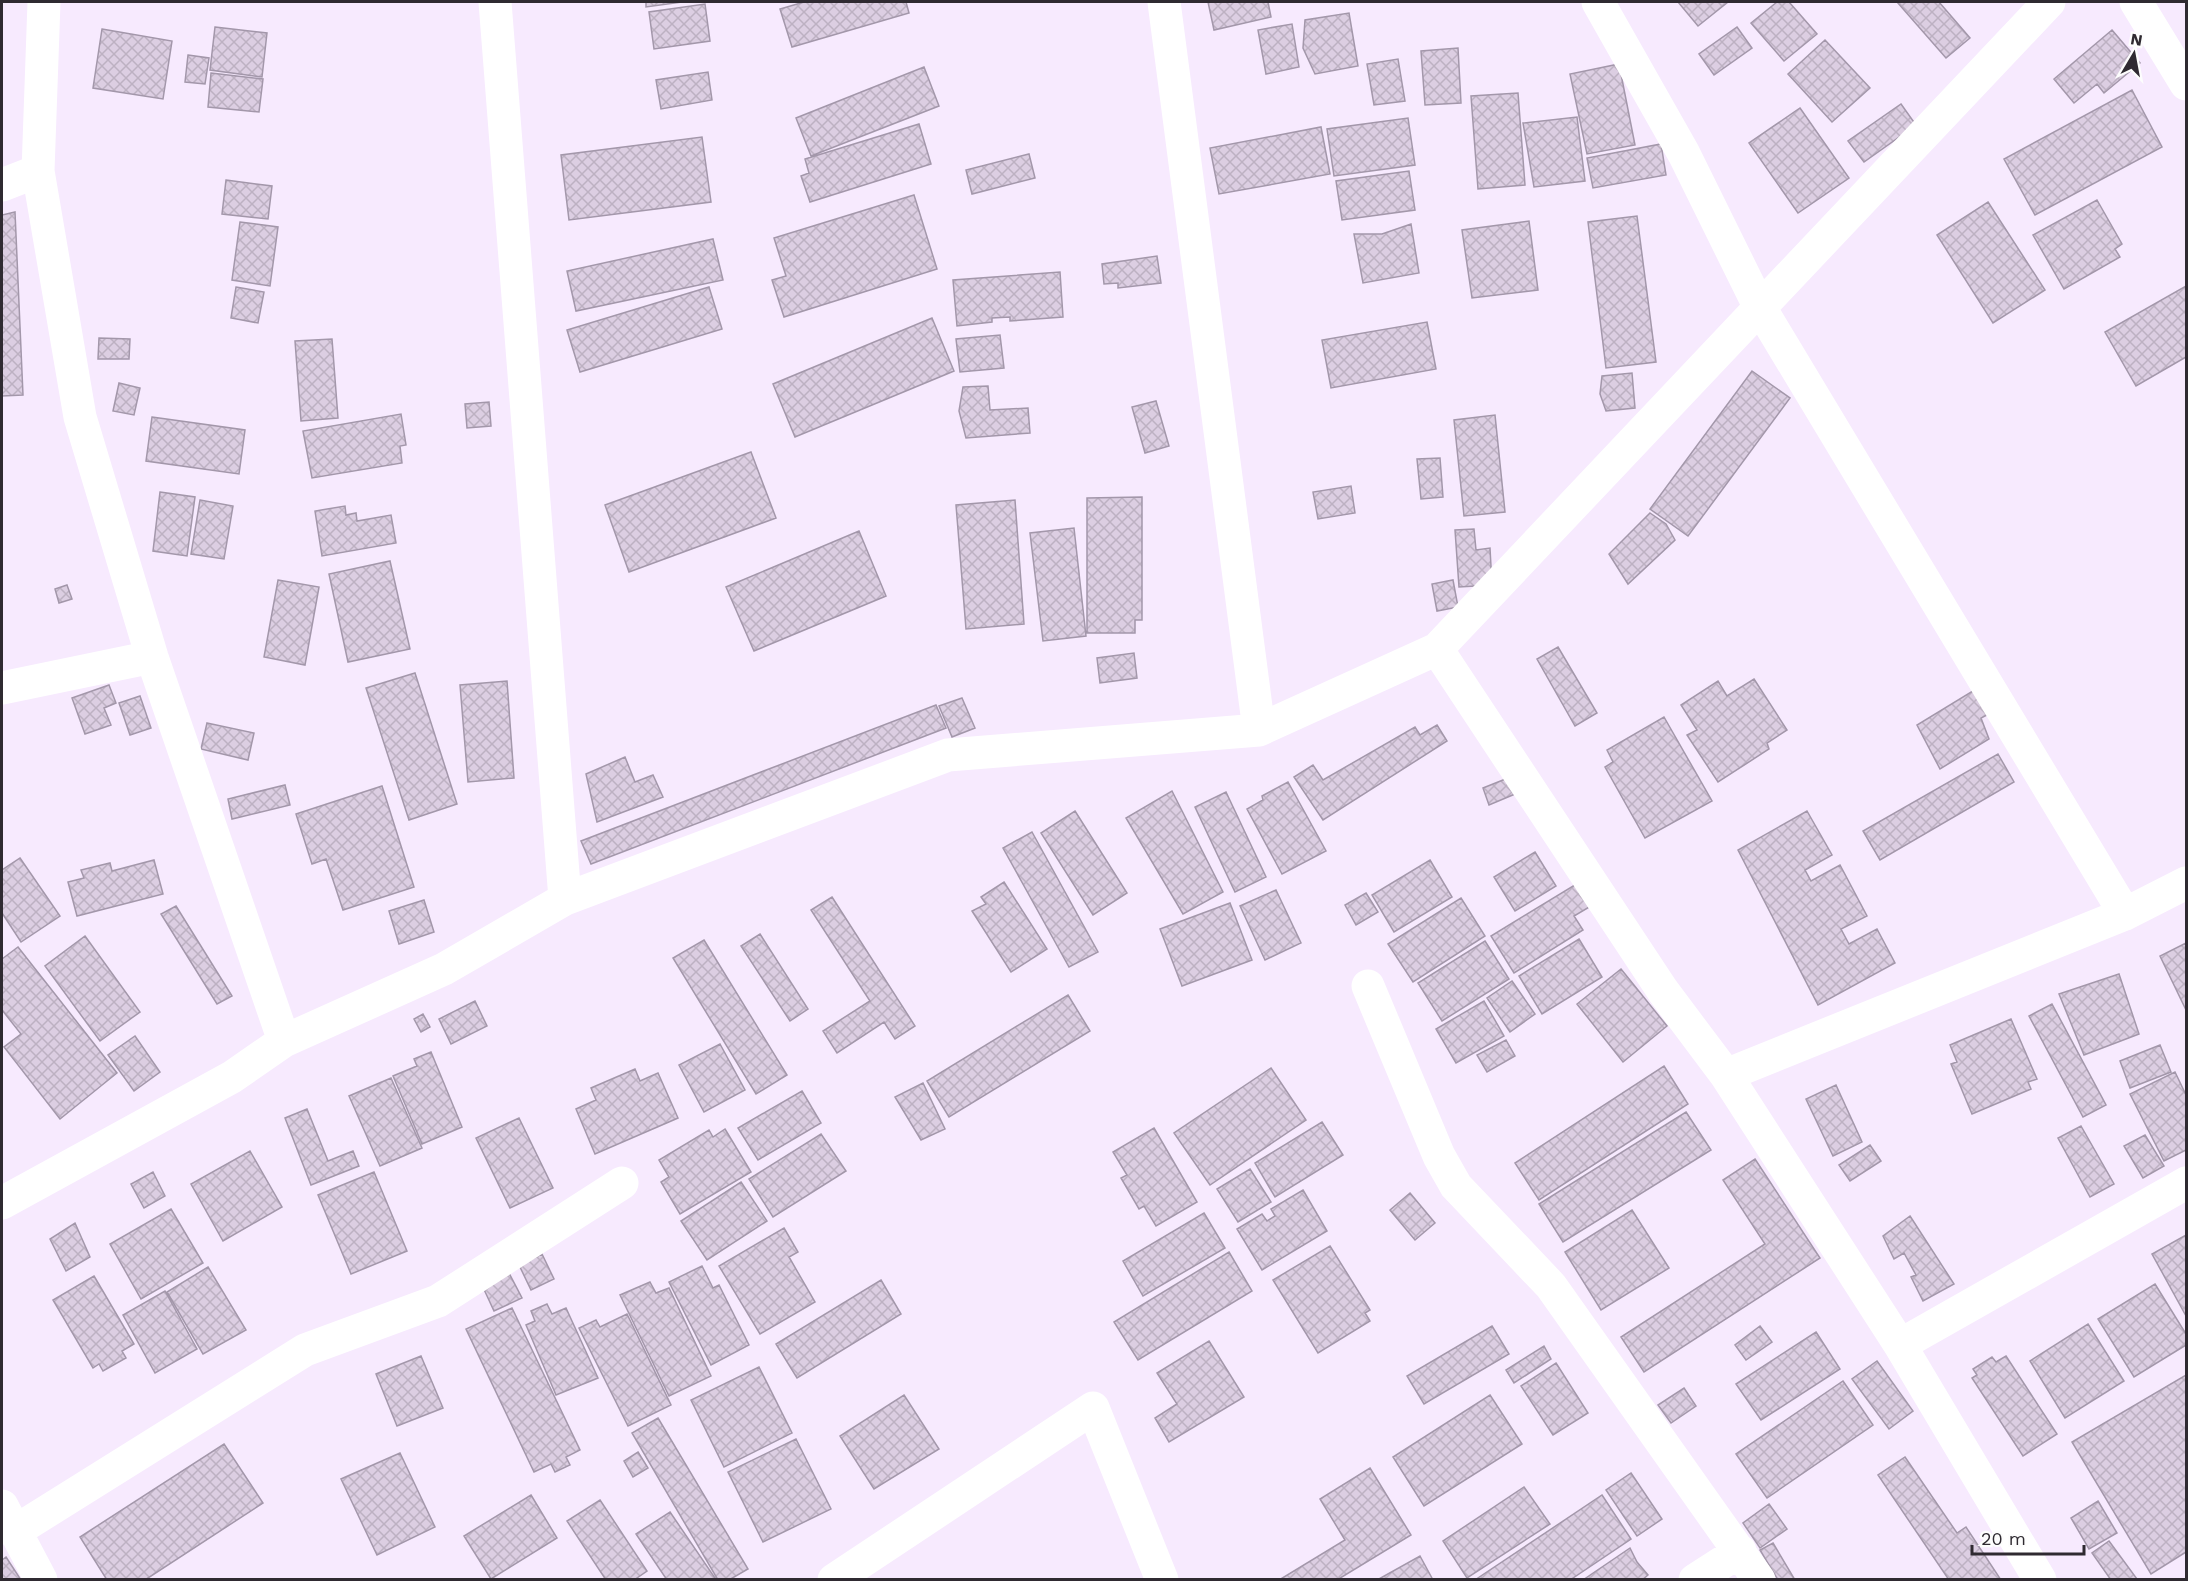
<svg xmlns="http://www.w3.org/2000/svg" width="2188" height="1581" font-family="'Work Sans',sans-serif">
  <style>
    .building { fill: url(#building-cross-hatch); stroke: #a397aa; stroke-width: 1.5 }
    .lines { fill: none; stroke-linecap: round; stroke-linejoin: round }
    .street { stroke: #fff; stroke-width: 33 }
  </style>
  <defs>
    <pattern id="building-cross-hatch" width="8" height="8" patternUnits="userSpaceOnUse" patternTransform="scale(1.5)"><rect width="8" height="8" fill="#dccee2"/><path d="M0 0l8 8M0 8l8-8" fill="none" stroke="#bdb1c2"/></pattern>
  </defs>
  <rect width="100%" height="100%" fill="#f7eafe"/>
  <path class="building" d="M646,2H682L646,7Z
    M804,2H906L909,13L792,47L780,9Z
    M1208,2H1268L1271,17L1214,30Z
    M1678,2H1728L1698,26Z
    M1777,2H1789L1817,34L1784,61L1751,23Z
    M1897,2H1939L1970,38L1946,58Z
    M705,4L710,41L654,49L649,12Z
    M1349,13L1358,66L1315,74L1303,48L1305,20Z
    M1292,24L1299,67L1266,74L1258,30Z
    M215,27L267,33L262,77L210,70Z
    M1737,27L1752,48L1714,75L1699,54Z
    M102,29L172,41L163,99L93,88Z
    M2112,30L2140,63L2104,93L2097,84L2074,103L2054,79Z
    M1825,40L1870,88L1832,122L1788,74Z
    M1458,48L1461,103L1425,105L1421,51Z
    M188,55L209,58L205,84L185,82Z
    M1398,59L1405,101L1374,105L1367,64Z
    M1619,64L1635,145L1587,154L1570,74Z
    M924,67L939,106L811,156L796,118Z
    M708,72L712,100L661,109L656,80Z
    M211,73L263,79L259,112L208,107Z
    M2132,90L2162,147L2035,215L2004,159Z
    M1518,93L1525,185L1478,189L1471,96Z
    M1901,104L1916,125L1864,162L1848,141Z
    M1800,108L1849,178L1798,213L1749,143Z
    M1577,117L1585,181L1534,187L1523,123Z
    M1408,118L1415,165L1334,176L1327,129Z
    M919,124L931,164L810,202L801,176L809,173L805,159Z
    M1321,127L1330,174L1219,194L1210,148Z
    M702,137L711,202L569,220L561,155Z
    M1661,144L1666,175L1593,188L1587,158Z
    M1029,154L1035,178L972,194L966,170Z
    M1409,171L1415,210L1342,220L1336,181Z
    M226,180L272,186L268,219L222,214Z
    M914,195L937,269L784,317L772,280L786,276L774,238Z
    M2097,200L2122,244L2115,249L2120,257L2064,289L2033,235Z
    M1988,202L2045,290L1993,323L1937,235Z
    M15,212L23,395L2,396V215Z
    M1637,216L1656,362L1606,368L1588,222Z
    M1529,221L1538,290L1472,298L1462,230Z
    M240,222L278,227L270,286L232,280Z
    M1411,224L1419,273L1363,283L1354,234H1382Z
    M713,239L723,280L576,311L567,271Z
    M1157,256L1161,283L1118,288V283L1104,284L1102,264Z
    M1060,272L1063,317L1010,321V317L992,318V322L957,326L953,280Z
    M2186,286V357L2136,386L2105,332Z
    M236,287L264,292L258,323L231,318Z
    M709,287L722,329L580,372L567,330Z
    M932,318L954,371L795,437L773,384Z
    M1427,322L1436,369L1331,388L1322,340Z
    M1000,335L1004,368L960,372L956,339Z
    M99,338L130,339L129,359H98Z
    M332,339L338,418L301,421L295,341Z
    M1752,371L1790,398L1688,536L1650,509Z
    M1632,373L1635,408L1606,411L1600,394L1602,376Z
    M119,383L140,388L134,415L113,411Z
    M988,386L990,410L1028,408L1030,433L966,438L959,411L963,387Z
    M1156,401L1169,446L1145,453L1132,407Z
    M489,402L491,426L467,428L465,404Z
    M401,414L406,445L400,446L402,463L312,478L303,431Z
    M1495,415L1505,512L1464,516L1454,420Z
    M152,417L245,430L239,474L146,461Z
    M751,452L776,518L629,572L605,505Z
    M1440,458L1443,497L1421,499L1417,459Z
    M1351,486L1355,513L1318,519L1313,492Z
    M160,492L195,497L187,556L153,551Z
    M1142,497V620H1135V633H1087V498Z
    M200,500L233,506L224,559L191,554Z
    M1015,500L1024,624L966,629L956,505Z
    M345,506L346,515L356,513L357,521L391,515L396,543L322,556L315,511Z
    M1650,513L1666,524L1675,540L1628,584L1609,554Z
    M1074,528L1086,636L1043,641L1030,533Z
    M1474,529L1476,550L1490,548L1492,585L1459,587L1455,530Z
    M859,531L886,596L754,651L726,587Z
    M390,561L410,649L348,662L329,574Z
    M278,580L319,587L305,665L264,657Z
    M1453,580L1458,607L1437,611L1432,584Z
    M67,585L72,599L59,603L55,589Z
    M1558,647L1597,713L1575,726L1537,659Z
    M1134,653L1137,678L1100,683L1097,658Z
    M415,673L457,804L409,820L366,688Z
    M1754,679L1787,730L1767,743L1769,749L1718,782L1687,735L1697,730L1681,705L1718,681L1727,696Z
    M507,681L514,778L468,782L460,685Z
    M109,685L116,703L104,708L111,725L85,734L72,698Z
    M1976,689L1989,714L1981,718L1989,739L1940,769L1917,725Z
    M140,696L151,728L130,735L119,703Z
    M962,698L975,728L952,737L939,706Z
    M936,705L946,728L591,864L581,841Z
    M1664,717L1712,801L1645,838L1605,767L1613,762L1607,750Z
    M207,723L254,733L248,760L201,749Z
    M1437,725L1447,741L1323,820L1294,777L1313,765L1323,780L1415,727L1420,735Z
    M1998,754L2014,782L1880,860L1863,831Z
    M625,757L635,782L653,775L663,797L597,822L586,774Z
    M1508,778L1515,794L1489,805L1483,788Z
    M1288,782L1326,851L1282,874L1247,809L1263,800L1262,796Z
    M285,785L290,805L232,819L228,799Z
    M382,786L414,887L343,910L326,859L312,864L296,814Z
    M1172,791L1223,892L1183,914L1126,818Z
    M1226,792L1266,877L1235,892L1195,807Z
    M1075,811L1127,893L1093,915L1041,833Z
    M1807,811L1832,855L1805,870L1811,881L1840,865L1867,916L1841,929L1849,944L1877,929L1895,963L1818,1005L1738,850Z
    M1032,832L1098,952L1069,967L1003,848Z
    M1535,852L1556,886L1515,911L1494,877Z
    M20,858L60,916L21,942L2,913V870Z
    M154,860L163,894L77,916L68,882L84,878L81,870L110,863L112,871Z
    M1430,860L1452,897L1394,932L1372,895Z
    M1004,882L1047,949L1011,972L972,911L986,904L981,897Z
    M1578,883L1591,906L1574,916L1583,930L1514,973L1491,936Z
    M1276,890L1301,943L1265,960L1240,906Z
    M1366,893L1378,912L1356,925L1345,905Z
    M832,897L915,1026L895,1039L884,1022L837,1053L823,1031L870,1001L811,910Z
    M1461,898L1485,936L1413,982L1388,944Z
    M424,900L434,932L399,944L389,911Z
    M1230,903L1252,960L1182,986L1160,929Z
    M176,906L232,996L217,1004L161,914Z
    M760,934L808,1009L790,1021L741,946Z
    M85,936L140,1012L100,1041L45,966Z
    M1579,939L1602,977L1542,1014L1519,976Z
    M704,940L787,1075L756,1094L673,958Z
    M1485,941L1509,979L1442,1021L1418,983Z
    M2186,943V1010L2160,956Z
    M18,947L117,1073L60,1119L4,1047L21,1034L2,1010V959Z
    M1621,969L1667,1026L1623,1062L1577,1004Z
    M2119,974L2139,1034L2084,1055L2059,994Z
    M1512,981L1535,1014L1510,1032L1487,998Z
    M1068,995L1090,1031L949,1117L927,1081Z
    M475,1001L487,1026L451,1044L439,1019Z
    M1484,1001L1504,1036L1456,1063L1436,1029Z
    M2052,1004L2106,1105L2083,1117L2029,1016Z
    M423,1014L430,1027L421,1032L414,1019Z
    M2011,1019L2037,1079L2028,1082L2031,1089L1972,1114L1951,1064L1957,1062L1950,1045Z
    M135,1036L160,1072L134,1091L108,1055Z
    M1506,1040L1515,1056L1487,1072L1477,1055Z
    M720,1044L745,1090L704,1112L679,1065Z
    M2160,1045L2171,1072L2130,1088L2120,1061Z
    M431,1052L462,1127L422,1144L393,1076L417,1066L414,1059Z
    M1664,1066L1688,1104L1539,1200L1515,1163Z
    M1271,1068L1306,1120L1210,1185L1174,1133Z
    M635,1069L640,1081L658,1073L678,1118L595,1154L576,1109L596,1100L591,1088Z
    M2175,1072L2186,1095V1150L2164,1161L2130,1094Z
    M391,1078L422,1148L380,1166L349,1096Z
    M923,1083L945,1129L921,1140L895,1097Z
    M1836,1085L1862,1142L1833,1156L1806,1099Z
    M802,1091L821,1123L758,1160L738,1128Z
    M307,1109L328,1161L353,1151L359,1166L311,1185L285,1118Z
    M1686,1112L1711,1150L1563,1242L1539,1204Z
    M519,1118L553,1188L510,1208L476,1138Z
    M1322,1122L1343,1155L1275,1197L1255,1163Z
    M2081,1126L2114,1184L2090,1197L2058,1138Z
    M1154,1128L1197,1202L1156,1226L1144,1206L1139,1209L1121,1178L1127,1175L1113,1152Z
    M725,1129L751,1172L680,1214L661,1182L669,1177L659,1160L709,1130L713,1137Z
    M821,1134L846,1171L773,1217L749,1179Z
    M2145,1135L2164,1166L2143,1178L2124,1146Z
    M1870,1145L1881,1161L1850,1181L1839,1165Z
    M250,1151L282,1207L223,1241L191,1184Z
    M1755,1159L1820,1258L1644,1372L1621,1337L1765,1244L1723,1180Z
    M1250,1169L1271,1202L1238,1222L1217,1189Z
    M153,1172L165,1196L144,1208L131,1184Z
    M374,1172L407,1251L351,1274L318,1195Z
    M741,1182L767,1221L707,1260L681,1221Z
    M1303,1190L1327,1231L1262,1270L1237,1229L1262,1214L1267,1221L1275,1216L1271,1209Z
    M1410,1193L1435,1223L1415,1240L1390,1210Z
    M171,1209L203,1263L141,1299L110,1244Z
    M1632,1210L1669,1268L1601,1310L1565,1252Z
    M1204,1213L1225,1248L1143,1296L1123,1261Z
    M1910,1216L1954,1284L1923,1301L1911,1277L1916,1275L1904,1253L1894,1259L1883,1236Z
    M75,1223L90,1257L66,1271L50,1239Z
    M784,1228L798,1252L789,1257L815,1302L760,1334L719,1266Z
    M2186,1235V1316L2152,1254Z
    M1330,1246L1370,1310L1365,1313L1370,1321L1318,1353L1273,1280Z
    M1229,1252L1252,1291L1138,1360L1114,1322Z
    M542,1254L554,1279L531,1290L519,1265Z
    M702,1266L713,1288L719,1285L749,1345L711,1365L669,1282Z
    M208,1267L246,1330L203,1354L167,1292Z
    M508,1271L522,1298L494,1311L481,1283Z
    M94,1276L134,1344L122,1351L126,1358L103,1371L99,1364L93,1368L53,1300Z
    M881,1280L901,1314L797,1378L776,1344Z
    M650,1282L656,1293L669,1288L711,1376L669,1396L620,1295Z
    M2155,1284L2186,1334V1345L2134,1377L2098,1319Z
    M165,1291L197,1349L155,1373L123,1315Z
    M547,1304L552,1314L566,1308L598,1378L556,1395L526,1325L535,1321L531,1311Z
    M512,1308L580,1450L566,1457L570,1465L555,1472L551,1464L534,1472L466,1329Z
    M627,1314L671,1405L628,1426L579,1328L596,1320L600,1327Z
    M2088,1324L2124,1381L2065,1418L2030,1361Z
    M1492,1326L1509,1354L1424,1404L1407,1376Z
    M1760,1326L1772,1342L1746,1360L1735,1345Z
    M1816,1332L1840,1369L1761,1420L1736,1384Z
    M1209,1341L1244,1397L1169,1442L1155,1418L1177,1404L1157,1373Z
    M1544,1346L1551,1359L1514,1383L1506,1370Z
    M421,1356L443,1408L397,1426L376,1374Z
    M2006,1356L2057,1434L2023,1456L1972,1378L1977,1375L1973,1369L1992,1357L1996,1362Z
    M1877,1361L1913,1411L1889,1429L1852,1379Z
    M1556,1363L1588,1413L1553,1435L1521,1386Z
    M759,1367L792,1433L724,1467L691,1400Z
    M2186,1375V1552L2151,1574L2072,1442Z
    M1843,1381L1873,1425L1767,1498L1736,1454Z
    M1684,1388L1696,1406L1671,1423L1658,1405Z
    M904,1395L939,1449L874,1489L840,1436Z
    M1490,1395L1522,1444L1424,1506L1393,1457Z
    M658,1418L748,1569L729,1580H718L632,1433Z
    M796,1439L831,1509L763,1542L728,1472Z
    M224,1444L263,1503L145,1580H107L80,1537Z
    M638,1452L648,1468L633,1477L624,1461Z
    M400,1453L435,1527L377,1555L341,1479Z
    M1905,1457L1957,1533L1966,1527L2001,1580H1949L1878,1475Z
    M1370,1468L1411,1535L1337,1580H1279L1345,1540L1320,1499Z
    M1631,1473L1662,1519L1637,1536L1606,1490Z
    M1524,1487L1550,1524L1467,1578L1443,1541Z
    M531,1495L557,1538L491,1579L464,1536Z
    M1602,1495L1631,1539L1570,1580H1475Z
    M600,1500L647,1571L634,1580H606L567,1521Z
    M2098,1501L2117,1533L2089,1549L2071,1518Z
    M1769,1504L1787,1529L1760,1548L1743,1523Z
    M670,1512L715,1578L712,1580H667L636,1534Z
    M2109,1541L2137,1579L2111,1580L2092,1553Z
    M1773,1543L1795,1580H1778L1760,1550Z
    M1630,1548L1637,1562L1648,1575L1642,1580H1583Z
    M1420,1556L1433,1580H1377Z
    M6,1557L21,1580H2V1560Z"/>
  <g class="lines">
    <path class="street" d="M44,2L38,171L80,417L152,657L284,1041
      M495,2L565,899
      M1164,2L1259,730
      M1598,2L1684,154L1759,306L2125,914
      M2136,2L2186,84
      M2,185L38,171
      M1437,649L1663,991L1726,1075L1900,1345L2040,1580
      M2,688L152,657
      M1368,986L1439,1156L1456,1186L1551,1286L1759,1580
      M1726,1075L2125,914L2186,883
      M2,1203L232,1077L284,1041L444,969L565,899L948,755L1259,730L1437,649L2049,2
      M1900,1345L2186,1183
      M2,1506L41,1580
      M14,1532L305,1350L438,1301L622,1183
      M834,1580L1093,1408L1162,1580
      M1695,1580L1740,1551"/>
  </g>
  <rect width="2188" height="1581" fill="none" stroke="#2f2a31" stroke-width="6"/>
  <g transform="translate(2134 54) rotate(10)" stroke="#fdfdfd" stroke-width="4.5" paint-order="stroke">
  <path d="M0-4.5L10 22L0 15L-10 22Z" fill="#2f2a31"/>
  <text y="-9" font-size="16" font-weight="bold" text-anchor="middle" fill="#2f2a31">N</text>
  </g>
  <path d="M1972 1545v9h112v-9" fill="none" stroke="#2f2a31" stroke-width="3"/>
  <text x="1981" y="1545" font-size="18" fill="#2f2a31" stroke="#fdfdfd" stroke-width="4.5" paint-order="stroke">20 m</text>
</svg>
